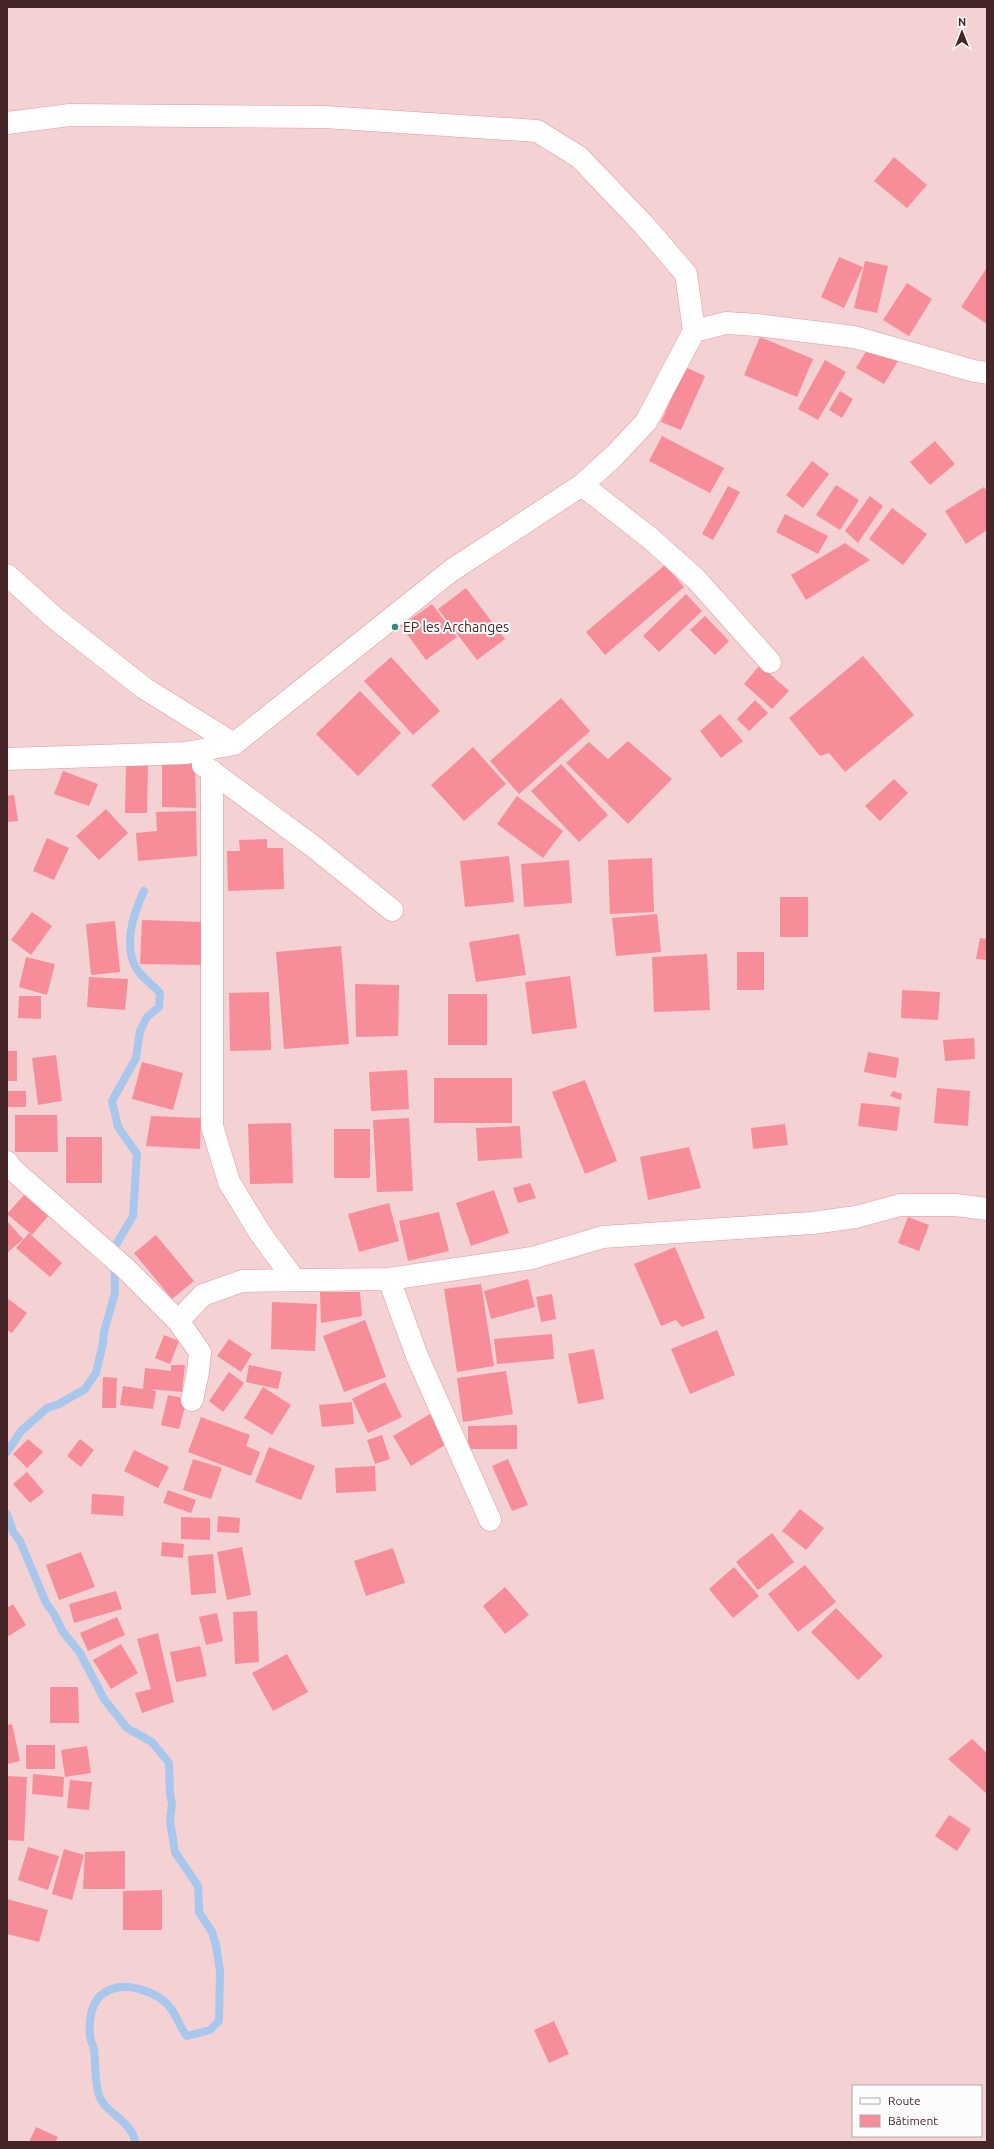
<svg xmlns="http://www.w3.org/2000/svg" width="994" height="2149" font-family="Ubuntu,sans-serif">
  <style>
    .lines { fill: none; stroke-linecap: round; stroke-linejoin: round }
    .stream { stroke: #a7c7ed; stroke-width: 8 }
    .building { fill: #f78d99 }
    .minor-casing { stroke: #e9979f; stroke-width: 23 }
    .minor { stroke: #fff; stroke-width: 22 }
    .poi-dot { fill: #3d8584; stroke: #fcfcfc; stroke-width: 1.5 }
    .labels { text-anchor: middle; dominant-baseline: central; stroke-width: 4; stroke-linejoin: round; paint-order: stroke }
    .poi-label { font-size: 14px; fill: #462529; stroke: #fcfcfc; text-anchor: start }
  </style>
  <rect width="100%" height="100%" fill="#f4d1d3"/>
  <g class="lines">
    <path class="stream" d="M7,1452L21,1431L47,1408L59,1404L85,1389L96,1373L103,1343L104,1332L115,1293L114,1248L133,1216L137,1154L118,1127L112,1101L136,1058L140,1031L147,1017L159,1007L160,993C153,985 144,979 138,971C122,948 133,914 144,891
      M7,1514L13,1532L20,1541L46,1603L54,1614L63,1632L80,1653L104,1699L127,1728L152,1742L169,1763L170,1794L172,1804L170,1821L175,1852L198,1886L199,1912L212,1932L216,1945L220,1971L219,2021L210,2030L187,2036C180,2028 178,2019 172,2010C162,1995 139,1986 121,1987C94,1990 88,2012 90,2036C90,2041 94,2046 94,2050C96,2065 94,2084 100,2098C107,2114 132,2121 135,2142"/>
  </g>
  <path class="building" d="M894,157L927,185L907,208L874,181Z
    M839,257L863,267L844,308L821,297Z
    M865,261L888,266L877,313L854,308Z
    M986,269L987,270V324L961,307Z
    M907,283L932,299L909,336L883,320Z
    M760,337L813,359L797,397L744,375Z
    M870,345L898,361L884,384L856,368Z
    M825,360L846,372L818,420L798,409Z
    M685,367L705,376L681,430L661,422Z
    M840,391L853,399L842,418L829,410Z
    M662,436L724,468L710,493L649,461Z
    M935,441L955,464L930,485L910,462Z
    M812,461L829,474L803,508L786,495Z
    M836,485L859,500L840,530L816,515Z
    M728,486L740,492L713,540L702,534Z
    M984,487L987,492V530L966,544L945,511Z
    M870,496L883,506L858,543L845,531Z
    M892,508L927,534L903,565L869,539Z
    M785,514L828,536L818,554L776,532Z
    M845,543L870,560L806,600L791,575Z
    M665,565L684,587L605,655L586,632Z
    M466,588L505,639L477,660L438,609Z
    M686,594L702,611L659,652L643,636Z
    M432,604L457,637L426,660L401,626Z
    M705,616L729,641L715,655L690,630Z
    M863,656L914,715L845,772L829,753L820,756L789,718Z
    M391,657L440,711L413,735L364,681Z
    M760,665L789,691L772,709L744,684Z
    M360,691L401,733L358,776L316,734Z
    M561,698L590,731L519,794L490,761Z
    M755,700L768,713L749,731L737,719Z
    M720,714L743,741L721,758L700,731Z
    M628,741L672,779L628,824L566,763L589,742L608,759Z
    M473,747L506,784L464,821L431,785Z
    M162,759L195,762L196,808L162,807Z
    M126,764H148L147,813H125Z
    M561,764L608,815L579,842L531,791Z
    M63,771L98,784L89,806L54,794Z
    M894,779L908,793L880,821L865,806Z
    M14,795L18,821L7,822V796Z
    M517,796L563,831L543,858L497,824Z
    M106,809L128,833L99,860L76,836Z
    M196,811L197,856L138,861L136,833L157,831L156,812Z
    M47,838L69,848L54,880L33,871Z
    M267,839V848H283L284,889L228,891L227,851H240L239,840Z
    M509,856L514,902L465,907L460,861Z
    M652,858L654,912L610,914L608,860Z
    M569,860L572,903L524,907L521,864Z
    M780,897H808V937H780Z
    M32,912L52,926L31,955L11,940Z
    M657,914L661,952L616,956L612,918Z
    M142,920L203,922L202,965L140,964Z
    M115,921L120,972L91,975L86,924Z
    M519,934L526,975L476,982L469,942Z
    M980,938L987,939V960L976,959Z
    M341,946L349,1044L284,1049L276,952Z
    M737,952H764V990H737Z
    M707,954L710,1010L654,1012L652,957Z
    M26,957L55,964L47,995L19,987Z
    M570,976L577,1028L532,1034L525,982Z
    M89,977L128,979L125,1010L87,1007Z
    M355,984L399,985L398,1036L356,1037Z
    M902,990L940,992L938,1020L901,1018Z
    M269,992L271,1050L230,1051L229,993Z
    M448,994H487V1045H448Z
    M19,996H41V1019L18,1018Z
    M974,1038L975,1059L945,1061L943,1040Z
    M7,1051H17V1081H7Z
    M868,1052L899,1058L896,1078L864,1072Z
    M56,1055L62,1101L38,1105L32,1058Z
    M142,1062L183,1073L173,1110L132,1099Z
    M407,1070L409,1109L371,1111L369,1072Z
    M434,1078H512V1123H434Z
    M585,1080L617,1161L585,1174L552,1092Z
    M937,1088L970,1091L968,1126L934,1123Z
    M7,1091H26V1107H7Z
    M893,1091L902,1094L901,1100L890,1096Z
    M861,1103L900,1107L897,1131L858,1126Z
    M15,1115H57L58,1152H15Z
    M151,1116L201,1118L200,1149L146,1146Z
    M409,1118L413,1191L377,1192L373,1120Z
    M291,1123L293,1183L250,1184L248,1124Z
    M785,1124L788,1145L753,1149L751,1128Z
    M520,1126L522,1158L478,1161L476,1128Z
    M334,1129H370V1178H334Z
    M66,1137H102V1183H66Z
    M689,1147L701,1188L648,1200L640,1157Z
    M530,1183L536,1198L518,1203L513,1188Z
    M494,1190L509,1233L471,1246L456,1203Z
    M24,1195L48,1216L32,1235L7,1214Z
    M389,1203L399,1241L359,1252L348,1214Z
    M439,1212L449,1251L408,1261L399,1221Z
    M908,1217L929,1225L919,1251L898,1243Z
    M7,1221L23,1239L7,1253Z
    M29,1233L62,1263L50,1277L16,1248Z
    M156,1235L194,1281L172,1299L134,1253Z
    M675,1247L705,1318L682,1327L676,1320L661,1326L634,1264Z
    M528,1279L535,1307L491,1319L484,1291Z
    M481,1284L494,1366L457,1372L444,1289Z
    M320,1292H360L362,1316L321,1323Z
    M552,1294L556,1319L541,1322L536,1297Z
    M7,1298L27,1313L12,1333L7,1330Z
    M272,1302L317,1304L315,1351L271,1349Z
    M365,1320L386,1377L344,1392L323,1336Z
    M717,1330L735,1375L690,1394L671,1349Z
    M552,1334L554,1359L497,1364L494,1339Z
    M164,1335L179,1341L170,1364L155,1358Z
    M229,1339L252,1354L241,1372L217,1356Z
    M594,1349L604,1399L578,1404L568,1354Z
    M171,1365H185L182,1392L150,1389L156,1391L153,1409L120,1405L123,1386L143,1389L145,1368L171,1371Z
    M249,1365L282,1372L278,1389L246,1382Z
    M506,1371L513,1414L463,1422L457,1378Z
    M229,1372L244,1383L223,1412L209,1401Z
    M103,1377L117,1378L116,1408H102Z
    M385,1382L402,1417L368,1433L352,1399Z
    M263,1387L291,1405L272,1435L244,1418Z
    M168,1395L187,1399L179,1429L161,1425Z
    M352,1402L354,1424L322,1427L319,1405Z
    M430,1414L448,1443L411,1466L393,1436Z
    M201,1417L250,1435L246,1446L260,1452L251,1476L188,1452Z
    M517,1425V1449H468V1426Z
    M382,1435L390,1459L375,1464L367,1440Z
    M28,1439L43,1452L27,1468L13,1454Z
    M80,1439L94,1450L81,1467L67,1456Z
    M269,1447L315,1466L301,1500L255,1482Z
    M134,1450L169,1467L158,1488L124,1471Z
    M193,1459L222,1468L211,1499L183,1490Z
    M508,1459L528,1505L512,1511L492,1466Z
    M375,1466L376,1491L336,1493L335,1468Z
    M27,1472L44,1492L30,1503L13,1484Z
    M168,1490L196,1500L191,1513L163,1503Z
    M92,1494L124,1496L123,1516L91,1514Z
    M800,1509L824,1528L806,1550L782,1531Z
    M218,1516L240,1518L239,1533L217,1532Z
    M181,1517L210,1518V1540L181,1539Z
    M772,1533L794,1562L758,1590L736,1562Z
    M162,1542L184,1544L183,1558L161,1556Z
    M242,1547L251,1595L227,1600L217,1552Z
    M393,1548L405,1583L366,1596L354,1561Z
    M81,1552L95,1587L59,1600L46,1565Z
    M213,1554L216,1593L191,1595L188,1556Z
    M805,1565L836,1602L798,1632L768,1594Z
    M734,1567L759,1596L733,1618L709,1589Z
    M505,1587L529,1615L505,1634L483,1606Z
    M116,1591L122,1609L74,1623L69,1604Z
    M13,1604L26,1625L7,1637V1608Z
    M836,1608L883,1656L858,1680L811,1632Z
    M257,1611L259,1662L235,1664L233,1612Z
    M217,1613L223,1641L206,1645L199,1617Z
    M117,1617L125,1635L88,1651L80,1633Z
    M158,1633L174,1702L142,1713L135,1693L151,1689L137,1639Z
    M121,1644L138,1673L111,1689L93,1660Z
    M200,1646L207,1676L176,1682L170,1652Z
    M287,1654L308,1692L273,1711L252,1673Z
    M50,1687H78L79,1723H50Z
    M12,1724L20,1761L7,1764V1725Z
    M972,1739L987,1753V1794L948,1759Z
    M26,1745H55V1769H26Z
    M87,1746L91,1773L65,1777L61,1750Z
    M33,1774L64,1777L63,1797L32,1794Z
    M7,1776L27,1777L24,1841L7,1840Z
    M70,1780L92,1782L89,1810L67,1808Z
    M949,1815L971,1829L957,1851L935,1836Z
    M28,1847L59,1856L48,1890L18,1880Z
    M64,1849L84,1855L72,1900L52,1894Z
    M125,1851V1889H83L85,1852Z
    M162,1890V1930H123V1891Z
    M7,1899L48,1910L39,1942L7,1934Z
    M554,2021L569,2054L549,2063L534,2030Z
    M36,2127L58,2137L55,2142H29Z"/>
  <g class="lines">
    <g class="minor-casing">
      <path id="minor" d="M7,123L70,115L324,117L537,131L579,157L644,225L686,274L694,331
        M582,485L650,538L696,579L770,662
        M7,575L56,619L144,688L234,744
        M7,759L186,753L234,744L452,570L582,485L613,457L646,422L694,331L726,323L757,325L854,337L974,371L987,373
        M203,765L314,847L392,910
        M212,771V1126L229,1182L260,1233L294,1279
        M7,1162L12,1169L125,1268L178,1321L200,1352L198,1372L192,1400
        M389,1279L417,1356L490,1520
        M178,1321L203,1295L242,1281L389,1279L532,1258L603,1237L812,1223L856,1217L900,1205H955L987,1209"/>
    </g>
    <use href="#minor" class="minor"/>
  </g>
  <circle class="poi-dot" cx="395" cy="627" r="4"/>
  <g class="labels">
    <g class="poi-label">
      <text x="403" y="627">EP les Archanges</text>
    </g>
  </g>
  <rect width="994" height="2149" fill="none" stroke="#462529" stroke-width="16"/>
  <rect x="852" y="2085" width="130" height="52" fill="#fcfcfc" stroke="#b3a6a8"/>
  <rect x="860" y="2098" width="20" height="6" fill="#ffffff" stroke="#b3a6a8"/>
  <text x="888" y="2105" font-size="12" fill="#462529">Route</text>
  <rect x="860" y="2115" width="20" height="12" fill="#f78d99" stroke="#b3a6a8"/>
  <text x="888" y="2125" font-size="12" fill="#462529">Bâtiment</text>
  <g transform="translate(962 32)" stroke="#fcfcfc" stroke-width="3" paint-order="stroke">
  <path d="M0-3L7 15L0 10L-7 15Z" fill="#462529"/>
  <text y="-6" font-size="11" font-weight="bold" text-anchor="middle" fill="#462529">N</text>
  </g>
</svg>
